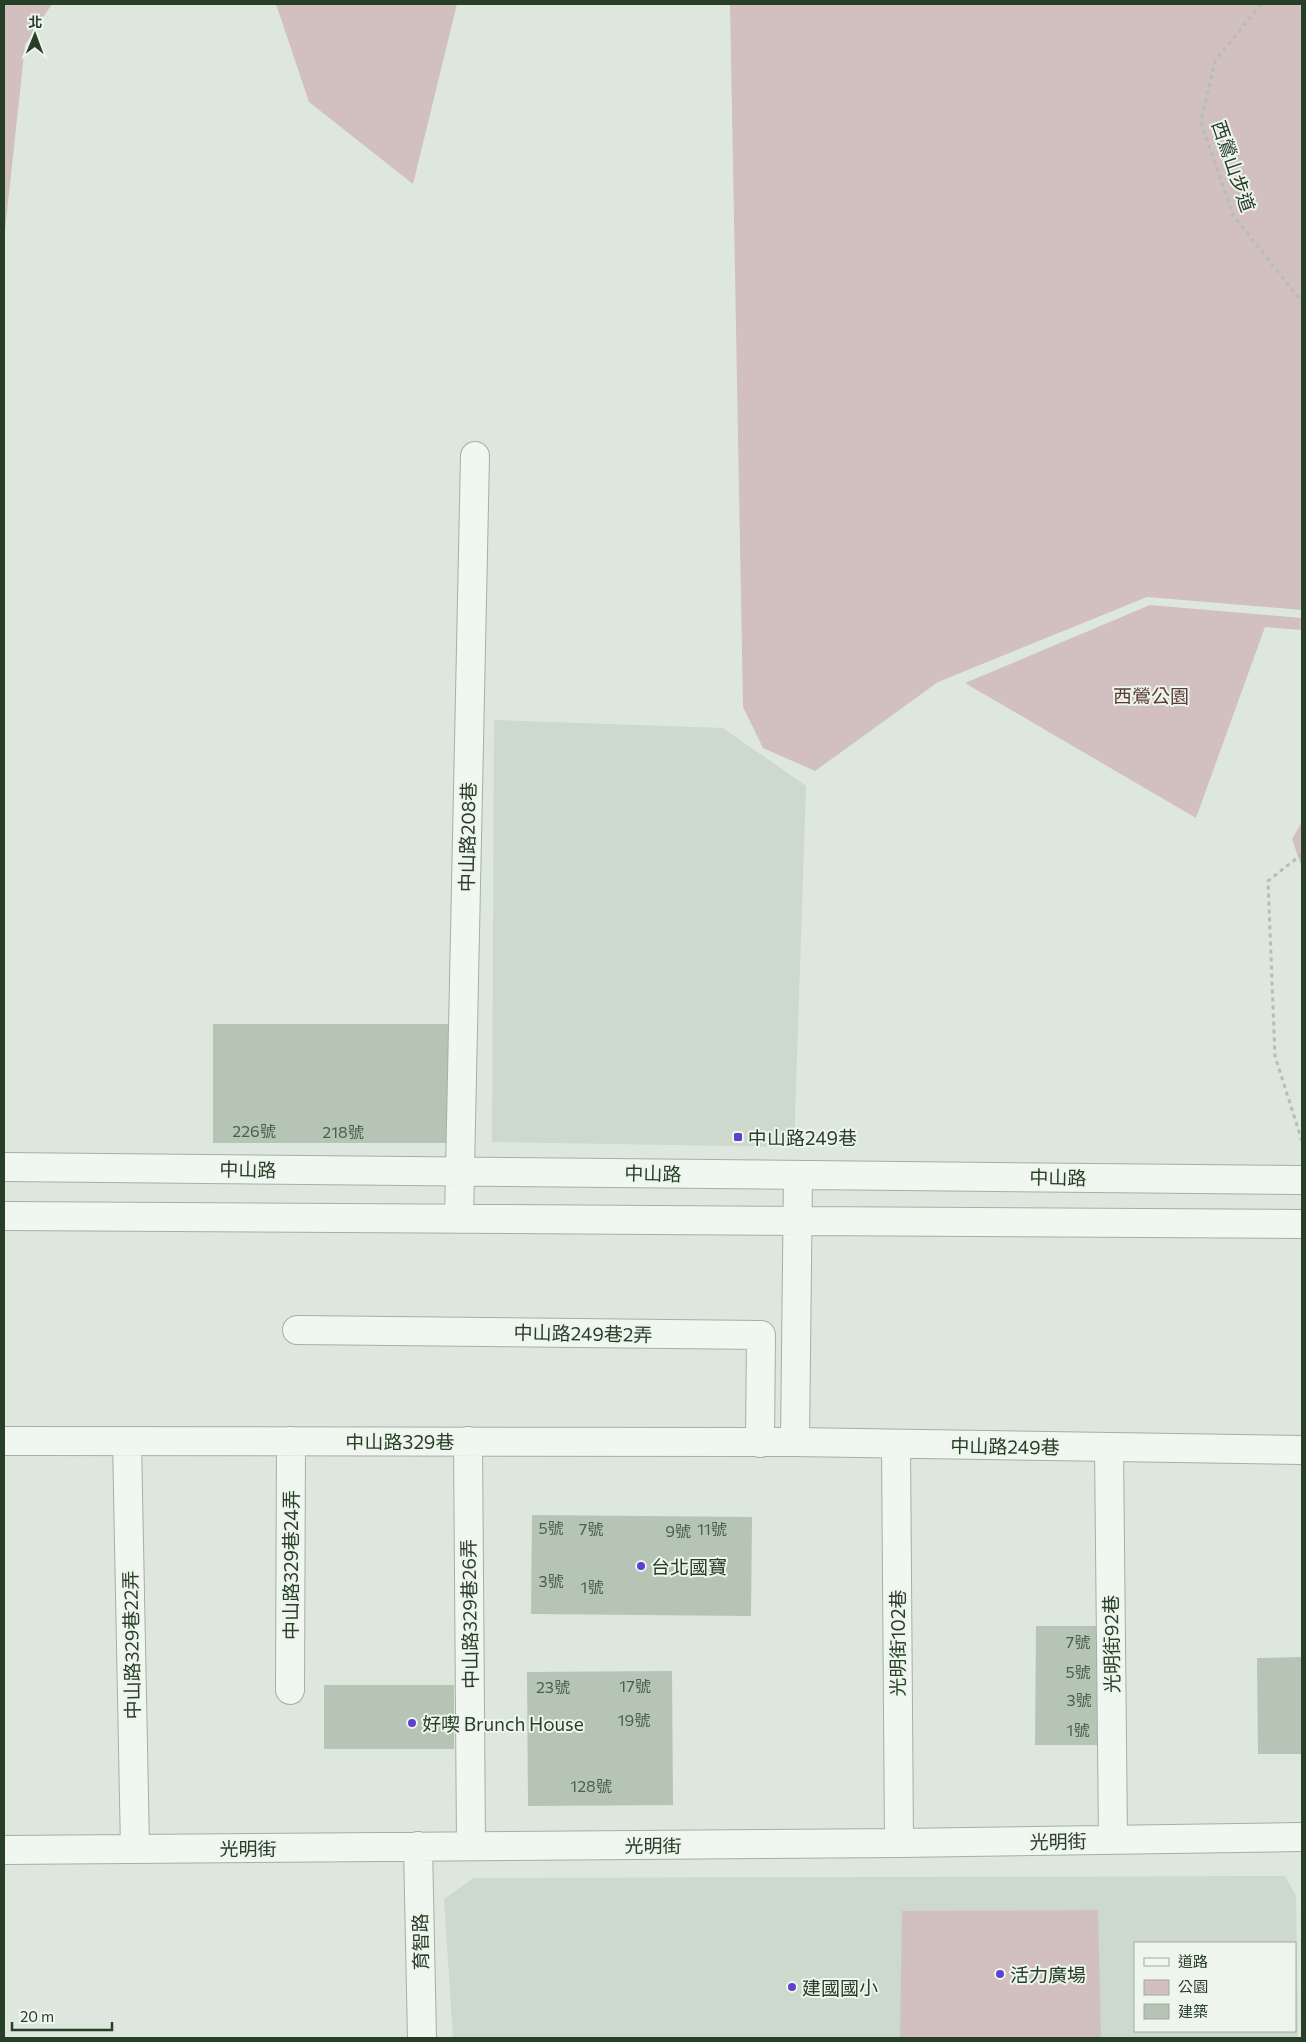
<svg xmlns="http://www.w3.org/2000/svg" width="1306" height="2042" font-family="Commissioner,'Noto Sans TC',sans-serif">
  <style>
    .built { fill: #ccd9cc; fill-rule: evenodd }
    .green { fill: #d1c0bf }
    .building { fill: #b5c4b5 }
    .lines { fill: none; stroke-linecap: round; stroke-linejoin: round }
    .minor-casing { stroke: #a3b1a3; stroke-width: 30 }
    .path { stroke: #b4bfb4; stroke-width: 3; stroke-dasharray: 4 4; stroke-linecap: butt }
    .minor { stroke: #f0f6f0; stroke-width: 28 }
    .poi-dot { fill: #5d41ce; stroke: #eef5ed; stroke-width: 2 }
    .labels { text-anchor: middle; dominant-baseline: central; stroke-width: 4; stroke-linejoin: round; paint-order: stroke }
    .number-label { font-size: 16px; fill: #4a604a }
    .street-label { font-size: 19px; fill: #273e27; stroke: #eef5ed }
    .park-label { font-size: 19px; fill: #5a3a34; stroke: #eef5ed }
    .poi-label { font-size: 19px; fill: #273e27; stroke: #eef5ed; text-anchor: start }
  </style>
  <rect width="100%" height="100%" fill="#dee7de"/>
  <path class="built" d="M494,720L723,728L806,786L794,1147L492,1142Z
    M1285,1876L1296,1896L1298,2038H453L444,1899L474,1878ZM1135,1943H1295V2031H1135Z"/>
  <path class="green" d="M4,4H52L25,45L4,239Z
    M276,4H457L413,184L309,102Z
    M730,4H1302V610L1147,597L938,682L815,771L763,748L743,707Z
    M1150,605L1302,618V630L1265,627L1196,818L965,683Z
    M1302,822V868L1292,839Z
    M1098,1910L1101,2038H900L902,1911Z"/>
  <path class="building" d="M213,1024H449V1143H213Z
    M532,1515L752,1517L751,1616L531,1614Z
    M1036,1626H1107L1106,1745H1035Z
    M1302,1657V1754H1258L1257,1658Z
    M672,1671L673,1805L528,1806L527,1672Z
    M324,1685H454V1749H324Z"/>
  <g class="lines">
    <g class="minor-casing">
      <path id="minor" d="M4,1167L1302,1180
        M4,1216L1302,1224
        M459,1219L475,456
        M297,1330L761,1335L760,1443
        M4,1441L795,1442L1302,1450
        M127,1441L135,1849
        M468,1441L471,1846
        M795,1442L798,1175
        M896,1444L899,1843
        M1109,1447L1113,1840
        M290,1690L291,1441
        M418,1846L422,2038
        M4,1850L899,1843L1302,1837"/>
    </g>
    <path class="path" d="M1261,4L1215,61L1201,122L1233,215L1302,302
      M1302,854L1268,881L1275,1056L1302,1141"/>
    <use href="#minor" class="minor"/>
  </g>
  <g class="poi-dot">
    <rect x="733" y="1132" width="10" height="10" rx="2.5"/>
    <circle cx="641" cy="1566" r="5"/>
    <circle cx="412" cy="1723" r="5"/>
    <circle cx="1000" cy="1974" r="5"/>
    <circle cx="792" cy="1987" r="5"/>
  </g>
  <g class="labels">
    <g class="number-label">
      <text x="254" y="1130">226號</text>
      <text x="343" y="1131">218號</text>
      <text x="551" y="1527">5號</text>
      <text x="591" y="1528">7號</text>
      <text x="712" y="1528">11號</text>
      <text x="678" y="1530">9號</text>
      <text x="551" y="1580">3號</text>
      <text x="592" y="1586">1號</text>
      <text x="1078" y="1641">7號</text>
      <text x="1078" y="1671">5號</text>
      <text x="635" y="1685">17號</text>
      <text x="553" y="1686">23號</text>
      <text x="1079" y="1699">3號</text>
      <text x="634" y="1719">19號</text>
      <text x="1078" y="1729">1號</text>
      <text x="591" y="1785">128號</text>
    </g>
    <g class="street-label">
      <text transform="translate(1234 166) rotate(71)">西鶯山步道</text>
      <text transform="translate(467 837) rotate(-89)">中山路208巷</text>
      <text transform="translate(248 1169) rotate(1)">中山路</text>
      <text transform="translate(653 1173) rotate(1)">中山路</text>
      <text transform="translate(1058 1177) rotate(1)">中山路</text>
      <text transform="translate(583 1333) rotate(1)">中山路249巷2弄</text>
      <text x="400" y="1441">中山路329巷</text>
      <text transform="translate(1005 1446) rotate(1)">中山路249巷</text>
      <text transform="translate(290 1565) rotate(-90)">中山路329巷24弄</text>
      <text transform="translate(469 1614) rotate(-91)">中山路329巷26弄</text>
      <text transform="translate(897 1643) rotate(-90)">光明街102巷</text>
      <text transform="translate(1111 1644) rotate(-91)">光明街92巷</text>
      <text transform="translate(131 1645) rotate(-91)">中山路329巷22弄</text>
      <text transform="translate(1058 1841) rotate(-1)">光明街</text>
      <text x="653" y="1845">光明街</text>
      <text x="248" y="1848">光明街</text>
      <text transform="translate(420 1942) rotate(-91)">育智路</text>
    </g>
    <g class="park-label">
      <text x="1151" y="695">西鶯公園</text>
    </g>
    <g class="poi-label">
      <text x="748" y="1137">中山路249巷</text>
      <text x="651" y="1566">台北國寶</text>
      <text x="422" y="1723">好喫 Brunch House</text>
      <text x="1010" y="1974">活力廣場</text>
      <text x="802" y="1987">建國國小</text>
    </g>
  </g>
  <rect width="1306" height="2042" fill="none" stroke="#273e27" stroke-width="10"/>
  <rect x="1134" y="1942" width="162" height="90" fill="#eef5ed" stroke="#9eac9e"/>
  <rect x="1144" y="1958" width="25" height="8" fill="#f0f6f0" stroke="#9eac9e"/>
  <text x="1178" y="1967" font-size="15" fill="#273e27">道路</text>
  <rect x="1144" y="1980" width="25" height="15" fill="#d1c0bf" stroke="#9eac9e"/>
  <text x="1178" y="1992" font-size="15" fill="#273e27">公園</text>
  <rect x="1144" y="2004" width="25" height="15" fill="#b5c4b5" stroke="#9eac9e"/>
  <text x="1178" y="2017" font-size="15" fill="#273e27">建築</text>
  <g transform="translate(35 35) rotate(1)" stroke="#eef5ed" stroke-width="4" paint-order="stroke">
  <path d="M0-4L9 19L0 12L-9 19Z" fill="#273e27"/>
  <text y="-8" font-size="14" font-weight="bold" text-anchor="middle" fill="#273e27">北</text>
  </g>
  <path d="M12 2022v8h100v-8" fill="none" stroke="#273e27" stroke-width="2.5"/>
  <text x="20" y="2022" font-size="15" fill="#273e27" stroke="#eef5ed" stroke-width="4" paint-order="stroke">20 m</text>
</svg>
